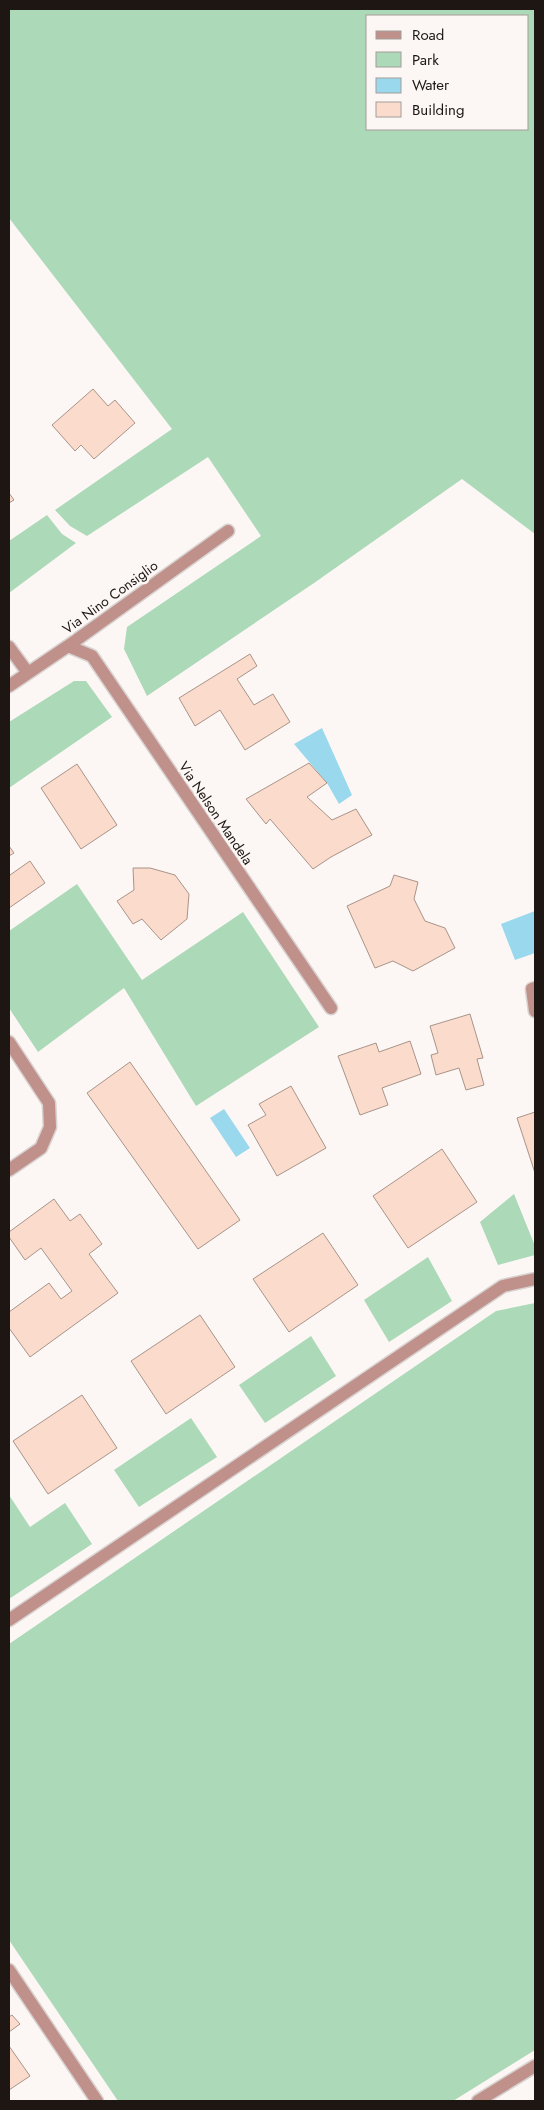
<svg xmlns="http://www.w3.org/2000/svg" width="544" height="2110" font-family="Jost,sans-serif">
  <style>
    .green { fill: #acd9b7; fill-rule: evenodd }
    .water { fill: #9ad8ee }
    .building { fill: #fbdbcb; stroke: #a89489 }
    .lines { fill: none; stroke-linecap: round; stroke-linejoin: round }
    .minor-casing { stroke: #d8d3d1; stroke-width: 15 }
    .minor { stroke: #c0918a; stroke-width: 12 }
    .labels { text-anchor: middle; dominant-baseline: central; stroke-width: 5; stroke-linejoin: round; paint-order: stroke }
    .street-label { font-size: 14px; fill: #1e1612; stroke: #fcf7f5 }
  </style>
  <rect width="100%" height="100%" fill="#fcf7f5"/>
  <path class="green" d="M9,9H535V534L462,479L314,583L147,696L124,649L127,627L261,536L208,457L87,536L70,526L55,510L172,429L9,218ZM528,16V129H368V16Z
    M47,515L62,534L76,543L9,593V541Z
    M74,681H86L112,717L9,788V722Z
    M77,884L142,980L243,912L319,1027L196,1106L124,988L38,1052L9,1008V931Z
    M514,1194L535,1246V1255L498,1265L480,1222Z
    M428,1257L452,1301L389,1342L364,1300Z
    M535,1303V2050L453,2101H118L9,1940V1644L496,1311Z
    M311,1336L336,1376L265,1423L239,1385Z
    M191,1418L217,1457L139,1507L114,1470Z
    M9,1495L30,1527L65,1503L92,1544L9,1599Z"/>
  <path class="water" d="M322,728L352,795L339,804L327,783L294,744Z
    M535,911V953L515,960L501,924Z
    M224,1109L250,1148L236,1157L210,1118Z"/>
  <path class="building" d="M93,389L108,406L115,400L135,423L94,459L81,445L75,451L52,425Z
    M9,493L14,500L9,503Z
    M250,654L257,666L237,679L254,705L273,694L290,722L245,750L220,710L195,726L179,698Z
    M309,763L327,783L307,797L332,820L356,809L372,835L331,857L313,869L270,819L266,824L246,799Z
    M77,764L117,825L81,849L41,788Z
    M9,846L14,853L9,856Z
    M30,861L45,883L9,908V873L10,875Z
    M133,868H150L175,875L189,894L187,919L161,940L142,919L133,924L117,901L134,890Z
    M394,875L418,882L414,899L425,921L445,928L455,948L413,971L393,961L375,968L347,906L390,886Z
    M470,1014L483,1058L477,1059L484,1085L466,1090L459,1068L436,1075L431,1055L438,1053L430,1026Z
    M410,1041L421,1074L382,1088L388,1105L360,1115L338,1056L376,1043L379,1052Z
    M130,1062L240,1220L198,1249L87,1093Z
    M291,1086L326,1148L277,1176L248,1125L266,1115L259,1104Z
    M535,1112V1173L517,1118Z
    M442,1149L477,1202L408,1248L373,1196Z
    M54,1199L70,1221L80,1214L102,1244L89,1254L118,1293L30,1357L9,1328V1312L49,1283L61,1299L72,1291L41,1248L25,1260L9,1237V1232Z
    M323,1233L358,1285L289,1332L253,1279Z
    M200,1315L235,1367L166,1414L131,1361Z
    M82,1395L117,1448L48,1494L13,1441Z
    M12,2015L20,2024L9,2032V2017Z
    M9,2046L30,2076L9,2090Z"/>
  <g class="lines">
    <g class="minor-casing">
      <path id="minor" d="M68,646L92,656L331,1008
        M9,647L28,673
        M9,686L68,646L228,531
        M535,988L532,989L535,1011
        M9,1042L49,1103L50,1127L41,1148L9,1170
        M9,1620L503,1286L535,1279
        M9,1970L97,2101
        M478,2101L535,2066"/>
    </g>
    <use href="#minor" class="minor"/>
  </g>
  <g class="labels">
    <g class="street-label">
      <text transform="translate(110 597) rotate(-36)">Via Nino Consiglio</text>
      <text transform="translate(216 813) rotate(56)">Via Nelson Mandela</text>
    </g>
  </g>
  <rect width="544" height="2110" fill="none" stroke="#1e1612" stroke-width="20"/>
  <rect x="366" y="15" width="162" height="115" fill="#fcf7f5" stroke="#a39d9a"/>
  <rect x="376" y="31" width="25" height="8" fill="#c0918a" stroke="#a39d9a"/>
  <text x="412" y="40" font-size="15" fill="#1e1612">Road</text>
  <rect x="376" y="52" width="25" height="15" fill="#acd9b7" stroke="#a39d9a"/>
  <text x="412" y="65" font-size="15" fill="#1e1612">Park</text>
  <rect x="376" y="78" width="25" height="15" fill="#9ad8ee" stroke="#a39d9a"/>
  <text x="412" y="90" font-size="15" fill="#1e1612">Water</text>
  <rect x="376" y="102" width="25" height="15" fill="#fbdbcb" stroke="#a39d9a"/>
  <text x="412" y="115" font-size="15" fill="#1e1612">Building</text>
</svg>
